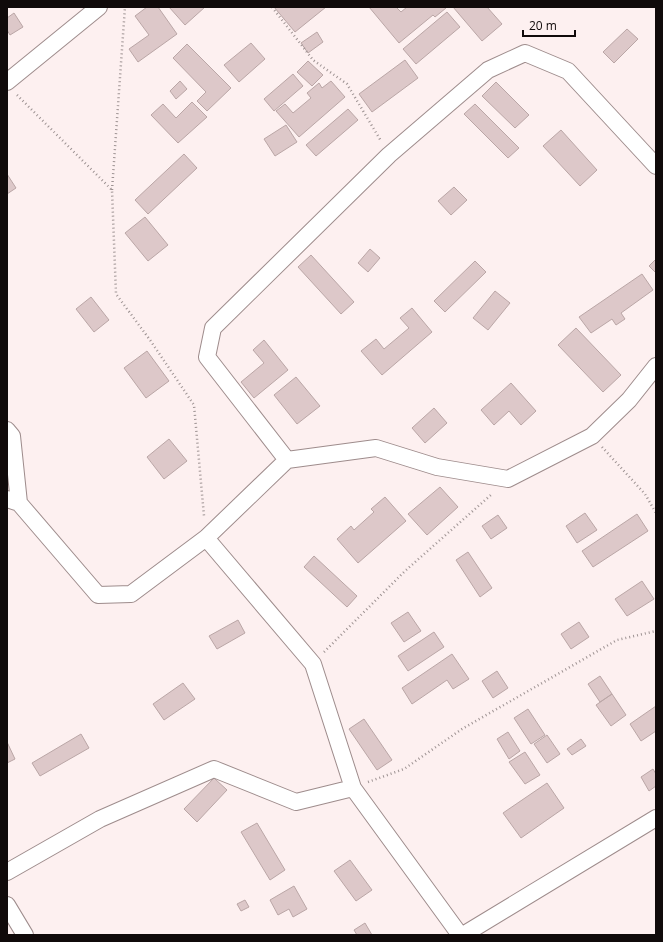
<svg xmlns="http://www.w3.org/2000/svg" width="663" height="942" font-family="'Open Sans',sans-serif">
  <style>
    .building { fill: #ddc8c9; stroke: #baa6a6 }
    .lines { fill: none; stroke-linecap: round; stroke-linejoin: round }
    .street-casing { stroke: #9e8c8c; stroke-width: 18 }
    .path { stroke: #9e9393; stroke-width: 2.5; stroke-dasharray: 1 3; stroke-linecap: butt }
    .street { stroke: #fff; stroke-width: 16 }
  </style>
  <rect width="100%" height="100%" fill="#fdf0f0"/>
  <path class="building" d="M147,7H158L177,34L138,62L129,49L149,35L135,16Z
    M169,7H205L185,25Z
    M274,7H326L295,32Z
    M369,7H396L401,12L407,7H445L446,8L435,17L433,15L399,43Z
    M453,7H487L502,24L482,41Z
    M447,12L460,27L416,64L403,49Z
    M14,13L23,27L10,35L7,30V18Z
    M627,29L638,39L614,63L603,52Z
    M317,32L323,42L308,53L301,43Z
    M251,43L265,59L239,82L224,65Z
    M187,44L231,88L207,111L197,101L206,92L173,58Z
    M405,60L418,78L372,112L359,94Z
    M308,61L323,75L312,86L297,72Z
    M293,74L303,86L274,111L264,99Z
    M180,81L187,89L176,99L170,91Z
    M331,81L345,97L299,137L276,111L285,104L293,113L311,98L307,93L319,83L322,88Z
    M496,82L529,115L515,128L482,96Z
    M192,102L207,117L178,143L151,115L163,104L176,118Z
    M475,104L519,148L508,158L464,114Z
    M348,109L358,120L316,156L306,145Z
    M286,125L297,142L275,156L264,139Z
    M561,130L597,170L580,186L543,146Z
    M184,154L197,168L148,214L135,200Z
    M7,174L16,188L7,194Z
    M454,187L467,200L451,215L438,201Z
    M145,217L168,245L148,261L125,233Z
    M370,249L380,258L368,272L358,263Z
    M311,255L354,302L341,314L298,267Z
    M656,259V273L649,266Z
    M475,261L486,272L445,312L434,301Z
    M642,274L653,290L621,313L625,319L616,325L612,319L591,333L579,317Z
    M495,291L510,303L488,330L473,318Z
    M91,297L109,320L94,332L76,309Z
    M412,308L432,332L382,375L361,351L376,339L384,349L409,328L400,318Z
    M576,328L621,375L603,392L558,345Z
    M264,340L288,370L254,398L241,382L264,363L253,350Z
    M147,351L169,381L146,398L124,368Z
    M296,377L320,406L297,424L274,395Z
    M511,383L536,411L521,425L509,411L494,425L481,410Z
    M434,408L447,423L425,443L412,428Z
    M169,439L187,461L164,479L147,457Z
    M440,487L458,507L427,535L408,514Z
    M385,497L406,521L358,563L337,539L351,526L354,530L374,512L371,509Z
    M585,513L597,530L577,543L566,526Z
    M637,514L648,531L593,567L582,551Z
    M498,515L507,528L491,539L482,526Z
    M468,552L492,588L480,597L456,560Z
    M314,556L357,596L347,607L304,567Z
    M642,581L654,599L627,616L615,599Z
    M408,612L421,631L404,642L391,623Z
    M238,620L245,633L217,649L209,636Z
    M579,622L589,637L571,649L561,634Z
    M434,632L444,647L408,671L398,656Z
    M452,654L469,679L453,689L447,680L412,704L402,688Z
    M497,671L508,688L493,698L482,681Z
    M600,676L612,694L600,702L588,684Z
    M183,683L195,699L164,720L153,704Z
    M612,694L626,715L611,726L596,705Z
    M656,706V731L641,741L630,724Z
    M528,709L545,735L531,744L514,718Z
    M364,719L392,760L377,770L349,729Z
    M508,732L520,751L509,759L497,739Z
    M81,734L89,748L40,776L32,763Z
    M547,735L560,754L547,763L534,744Z
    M581,739L586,746L572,755L567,749Z
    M7,742L15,759L7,763Z
    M525,752L540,775L525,784L509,762Z
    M653,769L656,774V786L649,791L641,777Z
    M214,778L227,790L197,822L184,809Z
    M547,783L564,808L521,838L503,813Z
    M257,823L285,870L270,880L241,832Z
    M350,860L372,890L356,901L334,871Z
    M294,886L307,909L293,917L289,909L278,915L270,900Z
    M245,900L249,907L241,911L237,904Z
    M365,923L372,935H357L354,930Z"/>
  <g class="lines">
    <g class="street-casing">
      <path id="street" d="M7,82L99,7
        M7,430L12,436L19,503
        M287,460L207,357L213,328L389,155L488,70L525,53L568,71L656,166
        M7,499L19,503L98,595L131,594L206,538L287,460L376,448L437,467L508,479L592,436L629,400L656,366
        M206,538L313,664L353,788L460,935
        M7,872L100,819L214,769L296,802L353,788
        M7,905L25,935
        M463,935L656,818"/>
    </g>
    <path class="path" d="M272,7L313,60L347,84L381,141
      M17,95L112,190L116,294L150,340L194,405L204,516
      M112,190L125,7
      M602,447L645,494L656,513
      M324,652L405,571L492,494
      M368,782L404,769L462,729L617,640L656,631"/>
    <use href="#street" class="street"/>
  </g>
  <rect width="663" height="942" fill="none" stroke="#100a0a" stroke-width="16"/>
  <path d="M523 30v6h52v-6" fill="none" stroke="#100a0a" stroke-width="2"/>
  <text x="529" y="30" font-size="12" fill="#100a0a" stroke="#fdf0f0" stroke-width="3" paint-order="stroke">20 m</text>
</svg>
